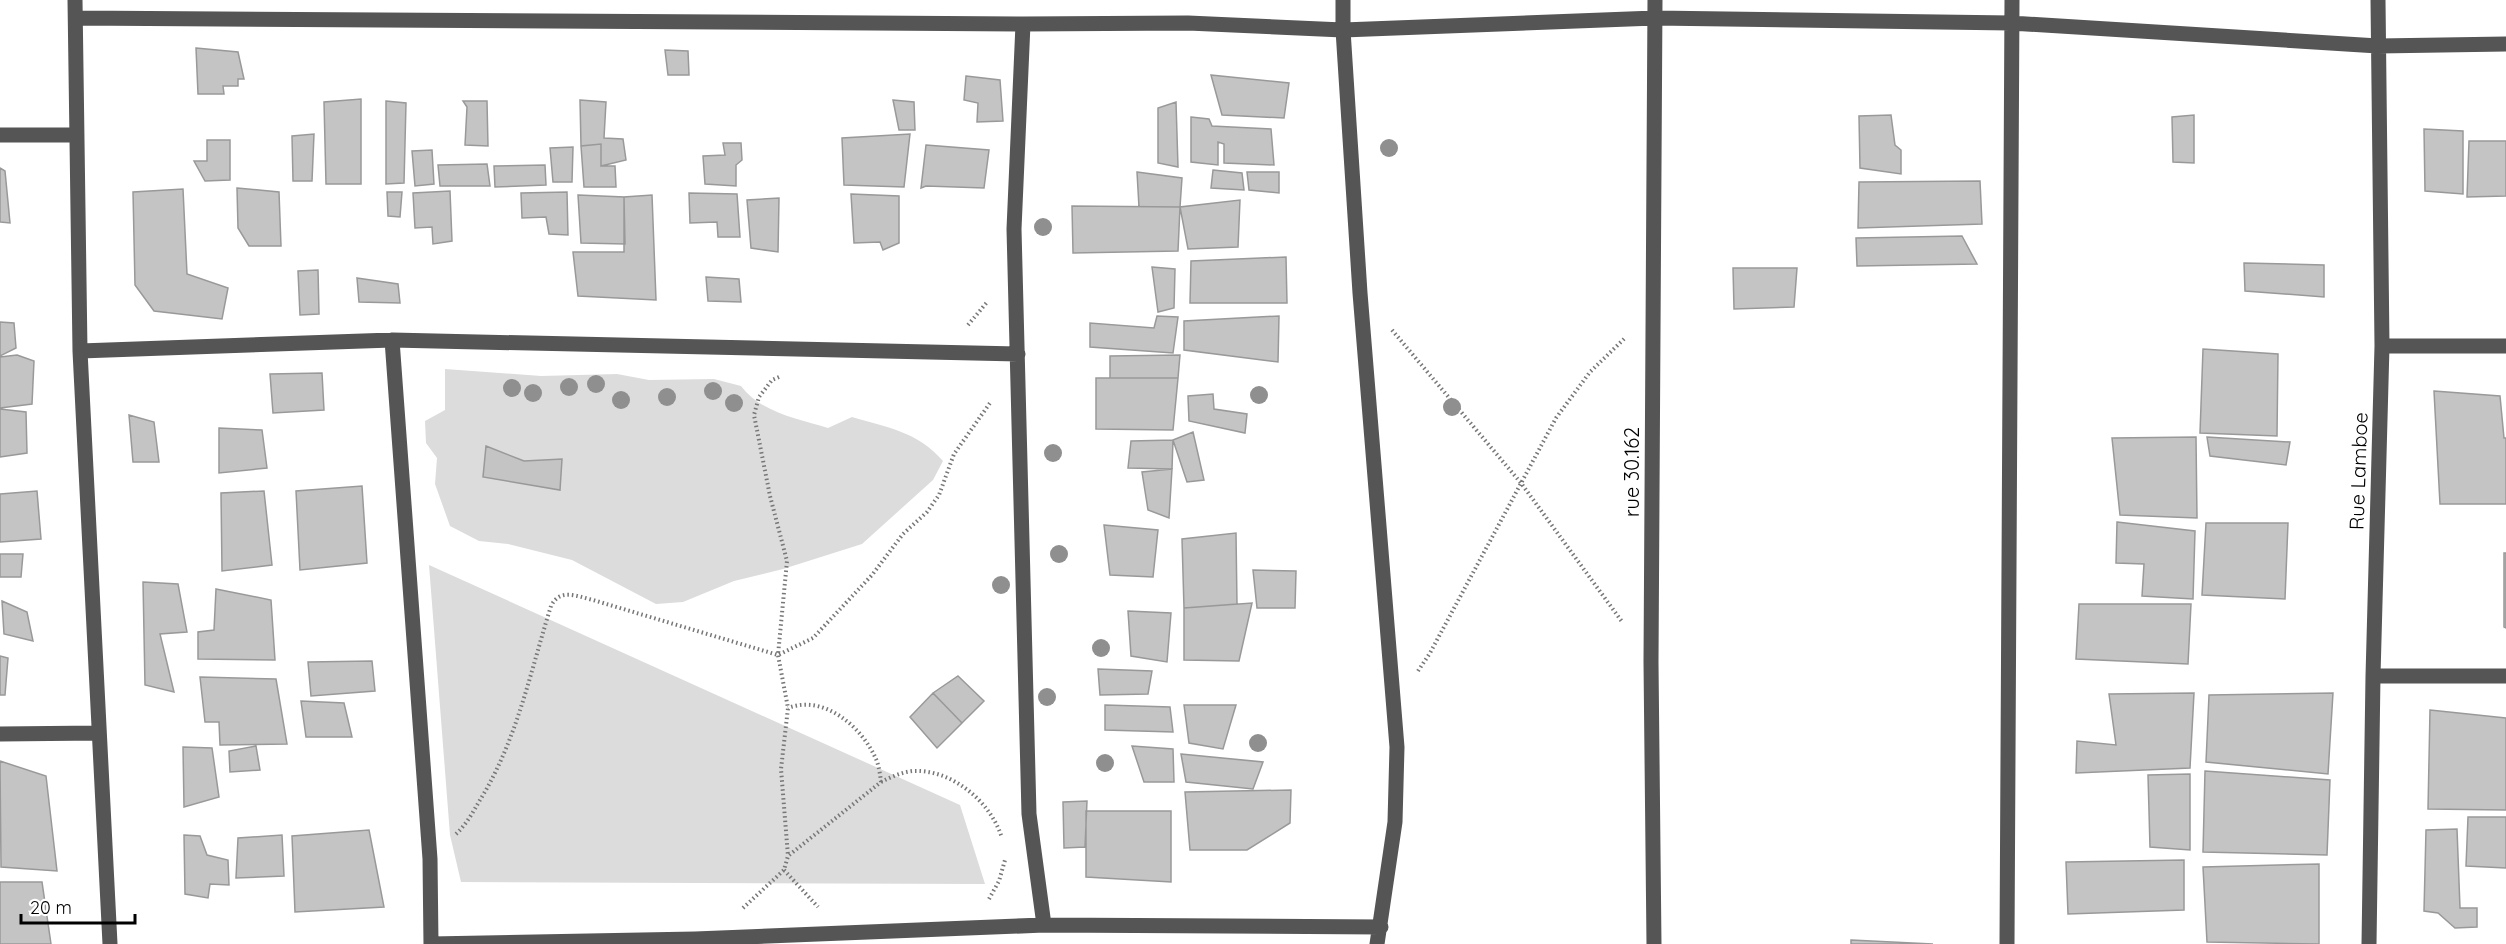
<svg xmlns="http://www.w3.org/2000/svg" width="2506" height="944" font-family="Quicksand,sans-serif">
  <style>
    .green { fill: #dcdcdc }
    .building { fill: #c4c4c4; stroke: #999; stroke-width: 1.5 }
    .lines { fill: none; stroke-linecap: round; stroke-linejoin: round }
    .path { stroke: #777; stroke-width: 4; stroke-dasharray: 1.5 3; stroke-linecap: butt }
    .minor { stroke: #555; stroke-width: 15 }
    .tree { fill: #8f8f8f }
    .labels { text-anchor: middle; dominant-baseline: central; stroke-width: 4.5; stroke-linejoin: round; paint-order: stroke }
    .street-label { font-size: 20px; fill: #000; stroke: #fff }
  </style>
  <rect width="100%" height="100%" fill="#fff"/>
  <path class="green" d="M445,369L541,376L617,374L649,380L714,379L741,386C760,412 798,419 828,428L852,417C888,428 917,431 943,461L933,480L862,544L783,569L734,581L683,602L656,604L572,560L508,544L479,541L450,526L435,484L437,458L426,443L425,421L445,410Z
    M429,565L960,805L985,884L461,882L450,835Z"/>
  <path class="building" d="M196,48L238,52L244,79H238V86H223L224,94H198Z
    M665,50L688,51L689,75H668Z
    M1211,75L1289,83L1284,118L1222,115Z
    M966,76L1000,80L1003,121L977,122L978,103L964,100Z
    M361,99V184H326L324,102Z
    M580,100L606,102L604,138L623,139L626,160L601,166V144L581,146Z
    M893,100L914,102L915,130H899Z
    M386,101L406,103L404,183L386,184Z
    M463,101H487L488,146L465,145L467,107Z
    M1176,102L1178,167L1158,163V108Z
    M1891,115L1895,145L1901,150V174L1860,168L1859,116Z
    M2194,115V163L2173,162L2172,117Z
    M1191,117L1209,119L1212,126L1271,129L1274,165L1224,163V144L1218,142V165L1191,162Z
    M2424,129L2463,131V194L2425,191Z
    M314,134L312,181H293L292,136Z
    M910,134L904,187L844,185L842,138Z
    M207,140H230V180L205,181L194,161H207Z
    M2469,141H2506V196L2467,197Z
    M723,143H741L742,160L736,165V186L705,184L703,156L725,155Z
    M601,144V166H615L616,187H584L581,146Z
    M926,145L989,150L984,188L926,186L921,188Z
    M573,147L572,182H553L550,148Z
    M432,150L434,184L415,186L412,151Z
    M487,164L490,186H440L438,165Z
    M545,165L546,185L495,187L494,166Z
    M0,168L5,171L10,223L0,222Z
    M1213,170L1242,173L1244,190L1211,188Z
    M1137,172L1182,178L1180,207H1139Z
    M1247,172H1279V193L1249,190Z
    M1980,181L1982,224L1858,228L1859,182Z
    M237,188L279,192L281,246H249L238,228Z
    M183,189L187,274L228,288L222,319L154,311L135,285L133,192Z
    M450,191L452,241L433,244L432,227L415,228L413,193Z
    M387,192H402L400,217L388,216Z
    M567,192L568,235L549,234L546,217L522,218L521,193Z
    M689,193L737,194L740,237H718L717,222L690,223Z
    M851,194L899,196V243L883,250L880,242L854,243Z
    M578,195L624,197L625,244L581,243Z
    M652,195L656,300L578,296L573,252H624V197Z
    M779,198L778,252L751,248L747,200Z
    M1240,200L1238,247L1188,249L1180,207Z
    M1072,206L1180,207L1178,251L1073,253Z
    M1962,236L1977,264L1857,266L1856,238Z
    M1286,257L1287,303H1190L1191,261Z
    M2244,263L2324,265V297L2245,291Z
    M1152,267L1175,269L1174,308L1158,312Z
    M1733,268H1797L1794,307L1734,309Z
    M318,270L319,314L300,315L298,271Z
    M706,277L739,279L741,302L708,301Z
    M357,278L398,284L400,303L359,302Z
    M1157,316L1178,317L1173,353L1090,347V323L1154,328Z
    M1279,316L1278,362L1184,350V321Z
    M0,322L14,323L16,348L0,356Z
    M2203,349L2278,354L2277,436L2200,433Z
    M17,355L34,361L32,404L0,408V357Z
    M1180,355L1178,378H1110V356Z
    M322,373L324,410L273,413L270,374Z
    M1096,378H1178L1173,430L1096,429Z
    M2434,391L2500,396L2504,438H2506V504H2440Z
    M1213,394L1214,409L1247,414L1245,433L1189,421L1188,396Z
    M0,409L26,412L27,453L0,457Z
    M129,415L154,422L159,462H133Z
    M219,428L262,430L267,468L219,473Z
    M1193,432L1204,480L1187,482L1173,440Z
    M2196,437L2197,518L2120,515L2112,438Z
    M2207,437L2290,442L2286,465L2210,456Z
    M1173,440L1172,469L1128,468L1131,441Z
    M486,446L524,461L562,459L560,490L483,477Z
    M1172,469L1169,518L1148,510L1142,472Z
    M362,486L367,563L300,570L296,491Z
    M37,491L41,539L0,542V494Z
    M264,491L272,565L222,571L221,493Z
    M2117,522L2195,531L2193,599L2142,596L2144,564L2116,563Z
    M2206,523H2288L2285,599L2202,595Z
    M1104,525L1158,530L1153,577L1110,575Z
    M1236,533L1237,604L1184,608L1182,539Z
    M2504,553H2506V628L2504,627Z
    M0,554H23L21,577H0Z
    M1253,570L1296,571L1295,608H1257Z
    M143,582L178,584L187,632L160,634L174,692L145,685Z
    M216,589L271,600L275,660L198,659V632L214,630Z
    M2,601L27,612L33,641L4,634Z
    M1252,603L1239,661L1184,660V608Z
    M2079,604H2191L2188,664L2076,659Z
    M1128,611L1171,613L1167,662L1131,656Z
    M0,656L8,658L5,695H0Z
    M372,661L375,691L311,696L308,662Z
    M1098,669L1152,671L1148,694L1100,695Z
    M958,676L984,701L962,723L933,693Z
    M200,677L276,679L287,744L220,745L219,722H205Z
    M933,693L962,723L937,748L910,717Z
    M2194,693L2190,768L2076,773L2077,741L2116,745L2109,694Z
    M2333,693L2328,774L2206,762L2209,695Z
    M301,701L344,703L352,737H306Z
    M1105,705L1170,707L1173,732L1105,730Z
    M1184,705H1236L1223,749L1189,743Z
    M2430,710L2506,718V810L2428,809Z
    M256,746L260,770L230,772L229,751Z
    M1132,746L1173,749L1174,782H1144Z
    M183,747L212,748L219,797L184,807Z
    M1181,754L1263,762L1253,789L1186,782Z
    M0,761L46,776L57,871L1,867Z
    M2205,771L2330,780L2327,855L2203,852Z
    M2190,774V850L2150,847L2148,775Z
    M1291,790L1290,823L1247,850H1190L1185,792Z
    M1087,801L1085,847L1064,848L1063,802Z
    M1086,811H1171V882L1086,877Z
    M2468,817H2506V868L2466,866Z
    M2457,829L2460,908H2477V927L2455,928L2438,913L2424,911L2426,830Z
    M369,830L384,907L295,912L292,836Z
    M184,835L200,836L207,855L228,860L229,885L210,884L208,898L185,894Z
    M282,835L284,876L236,878L238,838Z
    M2184,860V910L2068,914L2066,862Z
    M2319,864V944L2207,942L2203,867Z
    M0,882H42L51,944H0Z
    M1851,940L1933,944H1851Z"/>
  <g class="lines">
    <path class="path" d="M968,325L988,301
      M1392,330L1521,483L1623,623
      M779,377L772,380L759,397L754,415L770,496L787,561L778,655L788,708L781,769L788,856
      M1418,671L1430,653L1556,418L1590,372L1625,338
      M881,782C891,777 902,772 913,771C952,769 991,802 1002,838
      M456,834C466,825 473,812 480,800C517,740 530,673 551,606C560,588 576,596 593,600L778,655L813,638L872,575L903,534L927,512L939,495L954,454L990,403
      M784,870L818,907
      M989,899L999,881L1005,860
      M743,908L784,870L788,856L881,782C880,774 879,766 876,759C862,727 824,694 788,708"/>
    <path class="minor" d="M75,0L80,351L110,944
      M1343,0V30L1360,293L1397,747L1395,822L1377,944
      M76,18L1023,24L1188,23L1343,30L1655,18L2011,23L2378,46L2506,44
      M1023,24L1014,229L1029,814L1044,925
      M0,135H77
      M392,340L430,859L431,944
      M2382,346H2506
      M80,351L392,340L1018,354
      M2373,676H2506
      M0,734L99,733
      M431,944L695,939L1044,925L1381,927
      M1654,944L1651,662L1655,0
      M2007,944L2012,0
      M2369,944L2373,676L2382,346L2378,0"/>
  </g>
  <g class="tree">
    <circle cx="1389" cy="148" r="9"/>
    <circle cx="1043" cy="227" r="9"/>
    <circle cx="596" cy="384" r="9"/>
    <circle cx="569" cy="387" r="9"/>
    <circle cx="512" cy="388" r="9"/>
    <circle cx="713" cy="391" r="9"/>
    <circle cx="533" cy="393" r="9"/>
    <circle cx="1259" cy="395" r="9"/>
    <circle cx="667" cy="397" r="9"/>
    <circle cx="621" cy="400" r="9"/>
    <circle cx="734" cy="403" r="9"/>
    <circle cx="1452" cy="407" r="9"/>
    <circle cx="1053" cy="453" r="9"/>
    <circle cx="1059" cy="554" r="9"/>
    <circle cx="1001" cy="585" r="9"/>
    <circle cx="1101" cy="648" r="9"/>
    <circle cx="1047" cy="697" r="9"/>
    <circle cx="1258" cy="743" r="9"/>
    <circle cx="1105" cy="763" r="9"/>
  </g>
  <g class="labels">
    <g class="street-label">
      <text transform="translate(2358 471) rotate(-88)">Rue Lamboe</text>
      <text transform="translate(1631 472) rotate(-90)">rue 30.162</text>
    </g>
  </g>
  <path d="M21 914v9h114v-9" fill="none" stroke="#000000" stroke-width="3"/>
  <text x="30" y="914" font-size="18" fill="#000000" stroke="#ffffff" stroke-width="4.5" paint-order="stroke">20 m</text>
</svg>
